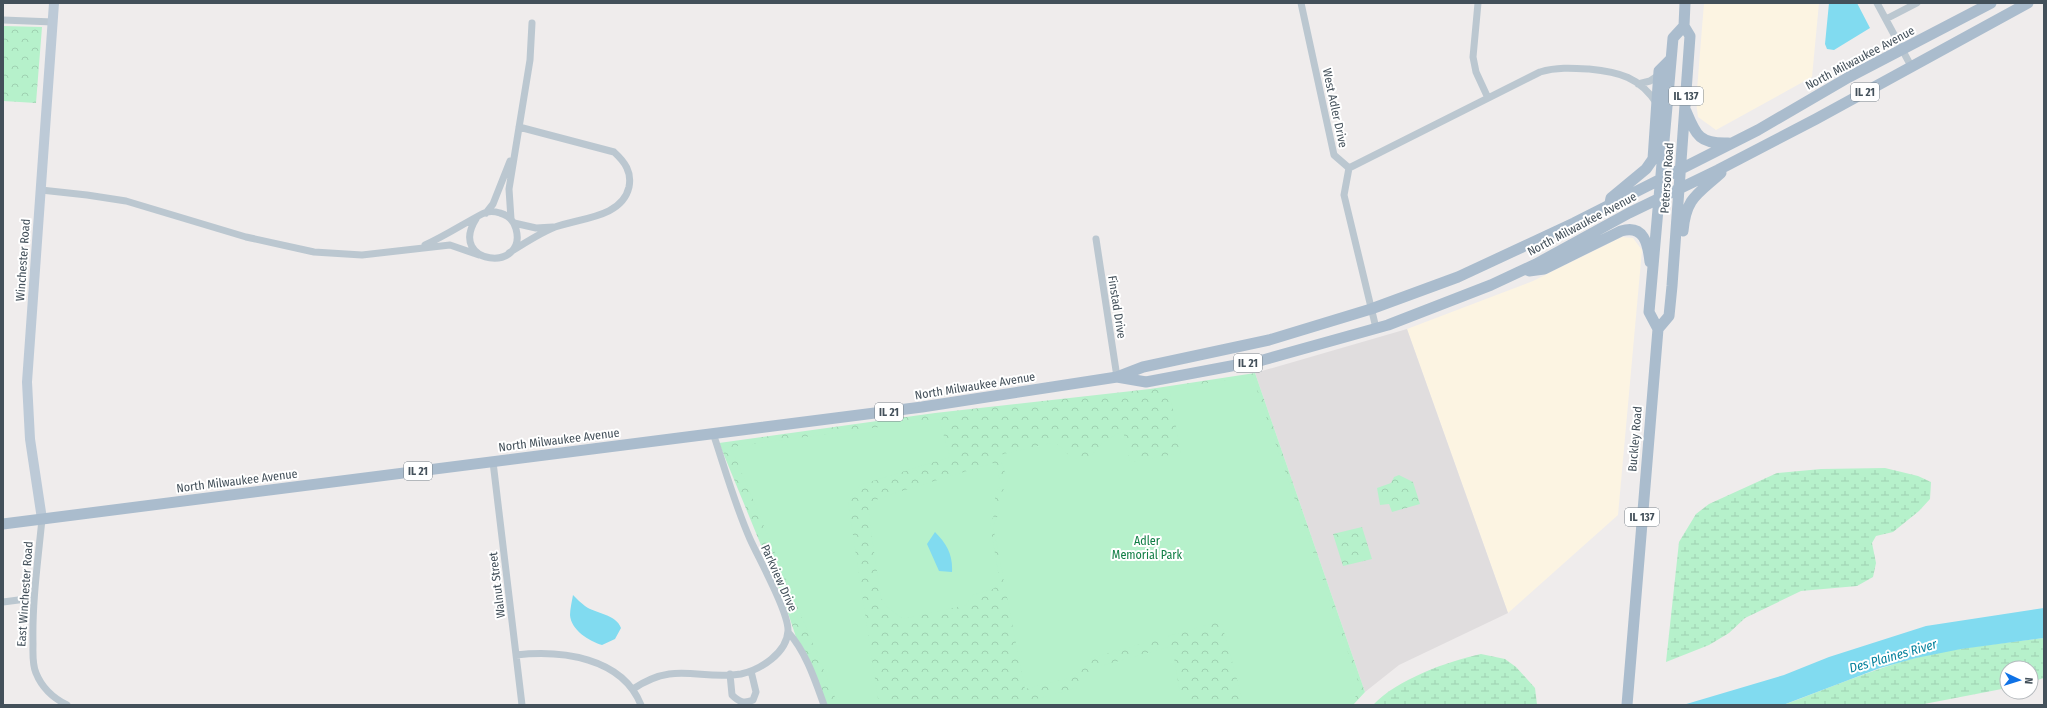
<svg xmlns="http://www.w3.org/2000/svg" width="2047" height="708" font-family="'Fira Sans Condensed',sans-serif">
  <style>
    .commercial { fill: #fcf4e2 }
    .education { fill: #e0ddde }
    .wetland { fill: url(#wetland-marsh) }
    .park { fill: url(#park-crowns) }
    .pitch { fill: #b6f1cb }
    .water { fill: #81dbf0 }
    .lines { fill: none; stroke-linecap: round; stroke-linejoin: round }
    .street { stroke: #bbc7d0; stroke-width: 7 }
    .secondary { stroke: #bdcad7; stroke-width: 10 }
    .primary { stroke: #aabccd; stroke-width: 11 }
    .labels { text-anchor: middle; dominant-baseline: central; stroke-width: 4; stroke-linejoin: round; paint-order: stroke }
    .shield { fill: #fff; stroke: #7b848c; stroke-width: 1 }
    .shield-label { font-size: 11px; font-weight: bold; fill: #43505a }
    .street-label { font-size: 12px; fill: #43505a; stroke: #fff }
    .park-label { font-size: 12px; fill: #117e45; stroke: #fff }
    .water-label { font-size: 13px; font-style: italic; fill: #05819c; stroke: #fff }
  </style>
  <defs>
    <pattern id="wetland-marsh" width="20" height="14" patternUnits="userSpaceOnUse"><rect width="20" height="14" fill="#b6f1cb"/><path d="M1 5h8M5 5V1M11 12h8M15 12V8" fill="none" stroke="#9ed0b1"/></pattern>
    <pattern id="park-crowns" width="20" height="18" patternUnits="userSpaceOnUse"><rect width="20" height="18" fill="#b6f1cb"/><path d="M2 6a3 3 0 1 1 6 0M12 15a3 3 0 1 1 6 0" fill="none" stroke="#9ed0b1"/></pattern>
  </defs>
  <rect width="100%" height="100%" fill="#efecec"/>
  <path class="commercial" d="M1704,3H1819L1812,77L1716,130L1698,117L1696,102Z
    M1622,237L1633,238L1642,250L1618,515L1508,613L1407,329L1533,281Z"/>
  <path class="education" d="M1407,329L1508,613L1399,665L1365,692L1255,373Z"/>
  <path class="wetland" d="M1885,468L1918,476L1931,482L1930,499L1919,511L1893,532L1876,536L1872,543L1876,563L1873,577L1857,586L1801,591L1745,618L1729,633L1709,645L1666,662L1679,542L1696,514L1709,504L1777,473L1821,469Z
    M2044,638V678L2031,682V668H2007V688L1919,705H1783C1827,689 1870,670 1915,658C1956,647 2001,644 2044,638Z
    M1481,654L1505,659L1516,667L1535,688L1537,705H1373C1396,680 1448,661 1481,654Z"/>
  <path class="park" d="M3,26L42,27L36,103L3,101Z
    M1255,373L1365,692L1353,705H827L797,640L784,601L719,443L935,413L1150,389Z
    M1399,475L1413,482L1420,504L1392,512L1389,504L1380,505L1377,488L1391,483L1394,477Z
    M1362,527L1372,559L1343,566L1333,534Z"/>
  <path class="pitch" d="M1252,376L1361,690L1348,705H1244L1221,621L1092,658L1074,677L1025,689L993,526L1000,511L999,498L1008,481L999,455L1055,442L1073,459L1091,456L1103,442L1123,431L1130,462L1181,453L1169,389Z
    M939,419L950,457L860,485L848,503L879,705H835V697L731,447Z
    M993,463L1002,483L995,494V513L990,524L1000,583L993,589L973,595L966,605L903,619L887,607L881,598L869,518L870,506L879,498Z
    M1172,646L1182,705H1014L1080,687L1101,666Z"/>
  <path class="water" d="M1829,3H1857L1870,28L1834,50L1827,49L1825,44Z
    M935,532C947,544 953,555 952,572L939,571L927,544Z
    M573,595C577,599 581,603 585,606C596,614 616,614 621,628L615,639L602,645C589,641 571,630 570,615C570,609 572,601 573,595Z
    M2044,608V638L1961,649L1916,658L1880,668L1783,705H1683L1784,675L1829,657L1926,626Z"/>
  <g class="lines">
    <path class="street" d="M1301,3L1334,155L1349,168L1344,195L1376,328
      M1478,3L1473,57L1476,72L1488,98
      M1877,3L1911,66
      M1886,19L1917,3
      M3,20L53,22
      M1638,84L1650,81L1659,75
      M1349,168L1540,72C1557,67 1572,68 1589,69C1619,72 1640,77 1657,104
      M41,190L87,195L126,201L246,237L314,252L362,255L450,245L479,255
      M486,213L493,204L510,161
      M511,219L509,189L530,60L532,23
      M514,223L536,228L553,227
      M1096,239L1117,377
      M425,245C445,236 463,224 482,214C487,211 494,211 500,213C508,215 514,221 516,229C528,273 447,265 476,219
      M509,253C523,244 538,234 555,227C579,218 622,218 629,187C632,172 625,162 614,152L519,127
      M493,462L522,705
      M42,519C38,560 32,602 33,643C33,653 32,664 36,673C42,688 53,698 67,705
      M3,602L34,598
      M788,632C806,652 815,680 824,705
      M516,655C561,650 622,657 641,705
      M730,674L732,695C739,702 744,704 753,700L756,692L751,671
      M633,689C676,660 699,681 741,674C760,670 787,653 788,631C789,613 759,559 750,539C735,505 725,469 713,433"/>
    <path class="secondary" d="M42,519L30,439L27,382L54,3"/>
    <path class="primary" d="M1686,111C1696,135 1699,144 1728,143
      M1610,203L1611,198L1646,169L1653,159L1659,71L1671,59
      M1683,231C1686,197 1698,194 1721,173
      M1529,271L1544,269L1621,231C1644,224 1648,244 1650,262
      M1658,329L1669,316L1672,286L1690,36L1684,26L1685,3
      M1117,377L1146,382L1263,360L1388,325L1491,285L1536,264L1629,213L1718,170L1816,119L2028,3
      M3,524L922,407L1117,377L1143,367L1269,340L1371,309L1458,277L1574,223L1758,130L1849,77L1991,3
      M1627,705L1658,329L1649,312L1673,38L1684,26"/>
  </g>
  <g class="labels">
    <g class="shield">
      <rect x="1851" y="83" width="28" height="18" rx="3"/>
      <rect x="1669" y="87" width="34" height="18" rx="3"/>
      <rect x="1234" y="354" width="28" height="18" rx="3"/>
      <rect x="875" y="403" width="28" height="18" rx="3"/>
      <rect x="404" y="462" width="28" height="18" rx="3"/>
      <rect x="1625" y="508" width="34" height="18" rx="3"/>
    </g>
    <g class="shield-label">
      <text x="1865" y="92">IL 21</text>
      <text x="1686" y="96">IL 137</text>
      <text x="1248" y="363">IL 21</text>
      <text x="889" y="412">IL 21</text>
      <text x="418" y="471">IL 21</text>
      <text x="1642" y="517">IL 137</text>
    </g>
    <g class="street-label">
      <text transform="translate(1860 58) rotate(-28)">North Milwaukee Avenue</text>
      <text transform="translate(1335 108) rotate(78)">West Adler Drive</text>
      <text transform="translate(1667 178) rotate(-86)">Peterson Road</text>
      <text transform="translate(1582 224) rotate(-28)">North Milwaukee Avenue</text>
      <text transform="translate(23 260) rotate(-86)">Winchester Road</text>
      <text transform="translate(1117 307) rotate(81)">Finstad Drive</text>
      <text transform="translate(975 386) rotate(-9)">North Milwaukee Avenue</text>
      <text transform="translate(1635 439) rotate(-85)">Buckley Road</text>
      <text transform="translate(559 440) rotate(-7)">North Milwaukee Avenue</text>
      <text transform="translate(237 481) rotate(-7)">North Milwaukee Avenue</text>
      <text transform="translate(779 578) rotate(66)">Parkview Drive</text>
      <text transform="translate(497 585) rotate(-97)">Walnut Street</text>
      <text transform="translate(25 594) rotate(-86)">East Winchester Road</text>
    </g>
    <g class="park-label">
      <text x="1147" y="541">Adler<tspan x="1147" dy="14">Memorial Park</tspan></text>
    </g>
    <g class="water-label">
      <text transform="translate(1893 656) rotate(-16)">Des Plaines River</text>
    </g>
  </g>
  <rect width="2047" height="708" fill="none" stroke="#43505a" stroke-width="8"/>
  <g transform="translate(2019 680) rotate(94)"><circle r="19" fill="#ffffff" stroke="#b4b9bd"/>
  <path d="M0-3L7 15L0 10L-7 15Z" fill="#0f72e6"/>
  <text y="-6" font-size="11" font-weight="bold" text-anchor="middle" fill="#43505a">N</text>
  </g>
</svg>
